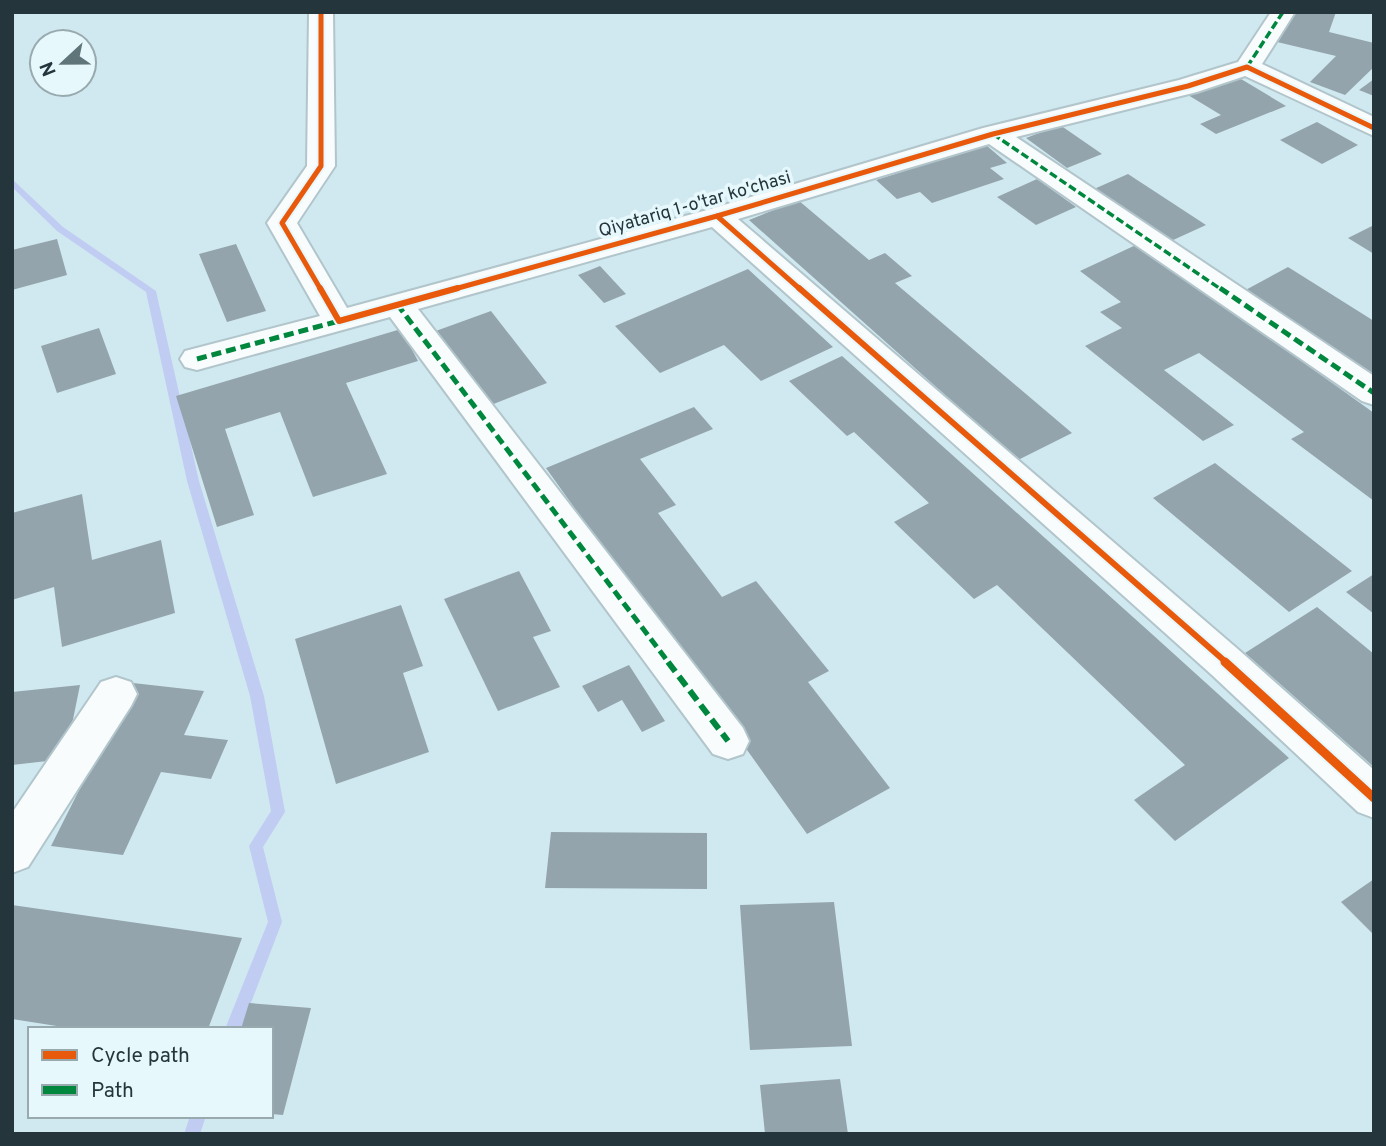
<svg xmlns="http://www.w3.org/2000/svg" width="1386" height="1146" font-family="Overpass,sans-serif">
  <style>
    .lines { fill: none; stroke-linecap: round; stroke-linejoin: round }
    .stream { fill: #c1ccf3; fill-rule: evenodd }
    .building { fill: #94a4ac }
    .minor-casing { stroke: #b1c5cb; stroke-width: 4 }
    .minor { fill: #f8fcfd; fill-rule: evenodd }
    .quiet-far2 { stroke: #00873e; stroke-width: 3.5; stroke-dasharray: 8 3.5; stroke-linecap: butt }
    .quiet-far1 { stroke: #00873e; stroke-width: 5; stroke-dasharray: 10 5; stroke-linecap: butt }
    .quiet { stroke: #00873e; stroke-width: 6; stroke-dasharray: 12 6; stroke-linecap: butt }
    .cycleway-far2-casing { stroke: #e7f8fd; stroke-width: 9 }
    .cycleway-far1-casing { stroke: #e7f8fd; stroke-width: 10 }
    .cycleway-casing { stroke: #e7f8fd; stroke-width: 13 }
    .cycleway-far2 { stroke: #e8590c; stroke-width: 5 }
    .cycleway-far1 { stroke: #e8590c; stroke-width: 6 }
    .cycleway { stroke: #e8590c; stroke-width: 9 }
    .labels { text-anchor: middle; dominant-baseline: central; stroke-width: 7; stroke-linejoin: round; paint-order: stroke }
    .far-street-label { font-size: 18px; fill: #24363b; stroke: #e7f8fd }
  </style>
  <rect width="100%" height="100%" fill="#d0e9f0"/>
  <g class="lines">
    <path class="stream" d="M12,179L63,227L156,291L199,481L264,696L285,812L263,847L282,922L241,1029H225L268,922L249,846L271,811L250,696L187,481L146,292L57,231L12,187Z
      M190,1116H206L200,1134H184Z"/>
  </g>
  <path class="building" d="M1293,12H1336L1329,32L1374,43V67L1345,95L1310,82L1336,56L1277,42Z
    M1231,73L1286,106L1216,134L1200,124L1221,115L1183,92Z
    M1374,79V96L1359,90Z
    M1317,122L1358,145L1322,164L1280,140Z
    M1060,125L1102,154L1067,168L1026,138Z
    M986,145L1007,163L990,168L1004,179L932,203L920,192L897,199L876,180Z
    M1128,174L1206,225L1171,241L1094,189Z
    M1037,179L1076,207L1036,225L997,197Z
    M798,200L869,260L885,253L912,276L895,283L1072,433L1018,460L749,220Z
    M1374,225V254L1348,238Z
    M57,239L67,275L12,290V250Z
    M236,244L266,311L227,322L199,254Z
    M1138,244L1374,413V501L1291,439L1304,432L1199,353L1164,370L1234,425L1203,441L1085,346L1122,328L1100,312L1121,302L1080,271Z
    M600,266L626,294L604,303L578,275Z
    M1288,267L1374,321V382L1240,293Z
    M748,269L833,347L761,381L724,345L660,373L615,326Z
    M491,311L547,383L486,407L433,332Z
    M99,328L116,374L57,393L41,346Z
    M401,329L418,361L346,383L387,474L313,497L280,412L225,429L254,515L217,527L176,396Z
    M842,356L1153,635L1289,758L1175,841L1134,800L1185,765L997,585L974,599L894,522L929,503L854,432L847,436L789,381Z
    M694,407L713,429L640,459L676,505L658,513L722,597L756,581L829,671L808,682L890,788L807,834L546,468Z
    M1215,463L1352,571L1289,612L1153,498Z
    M82,494L92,560L161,540L175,613L62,647L54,587L12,600V513Z
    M519,571L551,631L533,637L560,687L498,711L444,599Z
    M1374,574V614L1346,592Z
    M401,605L423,666L403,673L429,752L336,784L295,639Z
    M1317,607L1374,654V767L1245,653Z
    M629,665L665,721L642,732L622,700L598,712L582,686Z
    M133,683L204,691L184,735L228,740L211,779L161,772L123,855L51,846Z
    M80,685L65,759L12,765V692Z
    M551,832L707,833V889L545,888Z
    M1374,879V935L1341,902Z
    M834,902L852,1046L750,1050L740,905Z
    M12,905L242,938L208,1029H76L12,1019Z
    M249,1003L311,1008L283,1115L271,1114V1029H241Z
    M840,1079L848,1134H765L760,1085Z"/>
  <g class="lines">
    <g class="minor-casing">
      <path id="minor" d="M309,12H333L335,166L297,223L347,308L707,210L983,128L1179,80L1238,62L1271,12H1295L1262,64L1374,117V136L1245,76L1197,92L1016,137L1374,376V405L1362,401L989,144L738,219L1240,651L1374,770V818L1358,812L1212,675L712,227L418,309L743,728L749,741L743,754L728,759L713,754L390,317L197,370L185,367L180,359L185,351L320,316L267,223L307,166Z
        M116,677L131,682L137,694L131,706L28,867L12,873V813L101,682Z"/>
    </g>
    <use href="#minor" class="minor"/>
    <path class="quiet-far2" d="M1247,67L1283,12
      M993,134L1222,290"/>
    <path class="quiet-far1" d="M1220,288L1374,393
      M397,304L669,663
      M197,359L339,321"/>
    <path class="quiet" d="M668,662L728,741"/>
    <g class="cycleway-far2-casing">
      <path id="cycleway-far2" d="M717,216L801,290
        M321,290L282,223L321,166V12
        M451,290L717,216L993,134L1188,86L1247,67L1374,128"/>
    </g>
    <g class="cycleway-far1-casing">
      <path id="cycleway-far1" d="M320,288L339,321L458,288
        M799,288L1227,663"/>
    </g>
    <g class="cycleway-casing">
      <path id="cycleway" d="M1225,662L1374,798"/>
    </g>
    <use href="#cycleway-far2" class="cycleway-far2"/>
    <use href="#cycleway-far1" class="cycleway-far1"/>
    <use href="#cycleway" class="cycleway"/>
  </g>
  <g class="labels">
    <g class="far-street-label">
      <text transform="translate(695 205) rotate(-16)">Qiyatariq 1-o'tar ko'chasi</text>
    </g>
  </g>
  <rect width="1386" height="1146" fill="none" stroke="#24363b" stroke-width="28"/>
  <rect x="28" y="1027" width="245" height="91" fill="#e7f8fd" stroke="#99aaaf" stroke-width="2"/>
  <rect x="42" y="1050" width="35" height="10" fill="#e8590c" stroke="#99aaaf" stroke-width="2"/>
  <text x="91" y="1062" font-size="21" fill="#24363b">Cycle path</text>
  <rect x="42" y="1085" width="35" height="10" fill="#00873e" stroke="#99aaaf" stroke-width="2"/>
  <text x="91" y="1097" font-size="21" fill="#24363b">Path</text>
  <g transform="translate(63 63) rotate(248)"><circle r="33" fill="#e7f8fd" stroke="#99aaaf" stroke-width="2"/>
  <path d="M0-5L12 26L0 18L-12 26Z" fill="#60757a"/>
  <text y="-10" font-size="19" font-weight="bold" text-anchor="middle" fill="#24363b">N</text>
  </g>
</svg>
